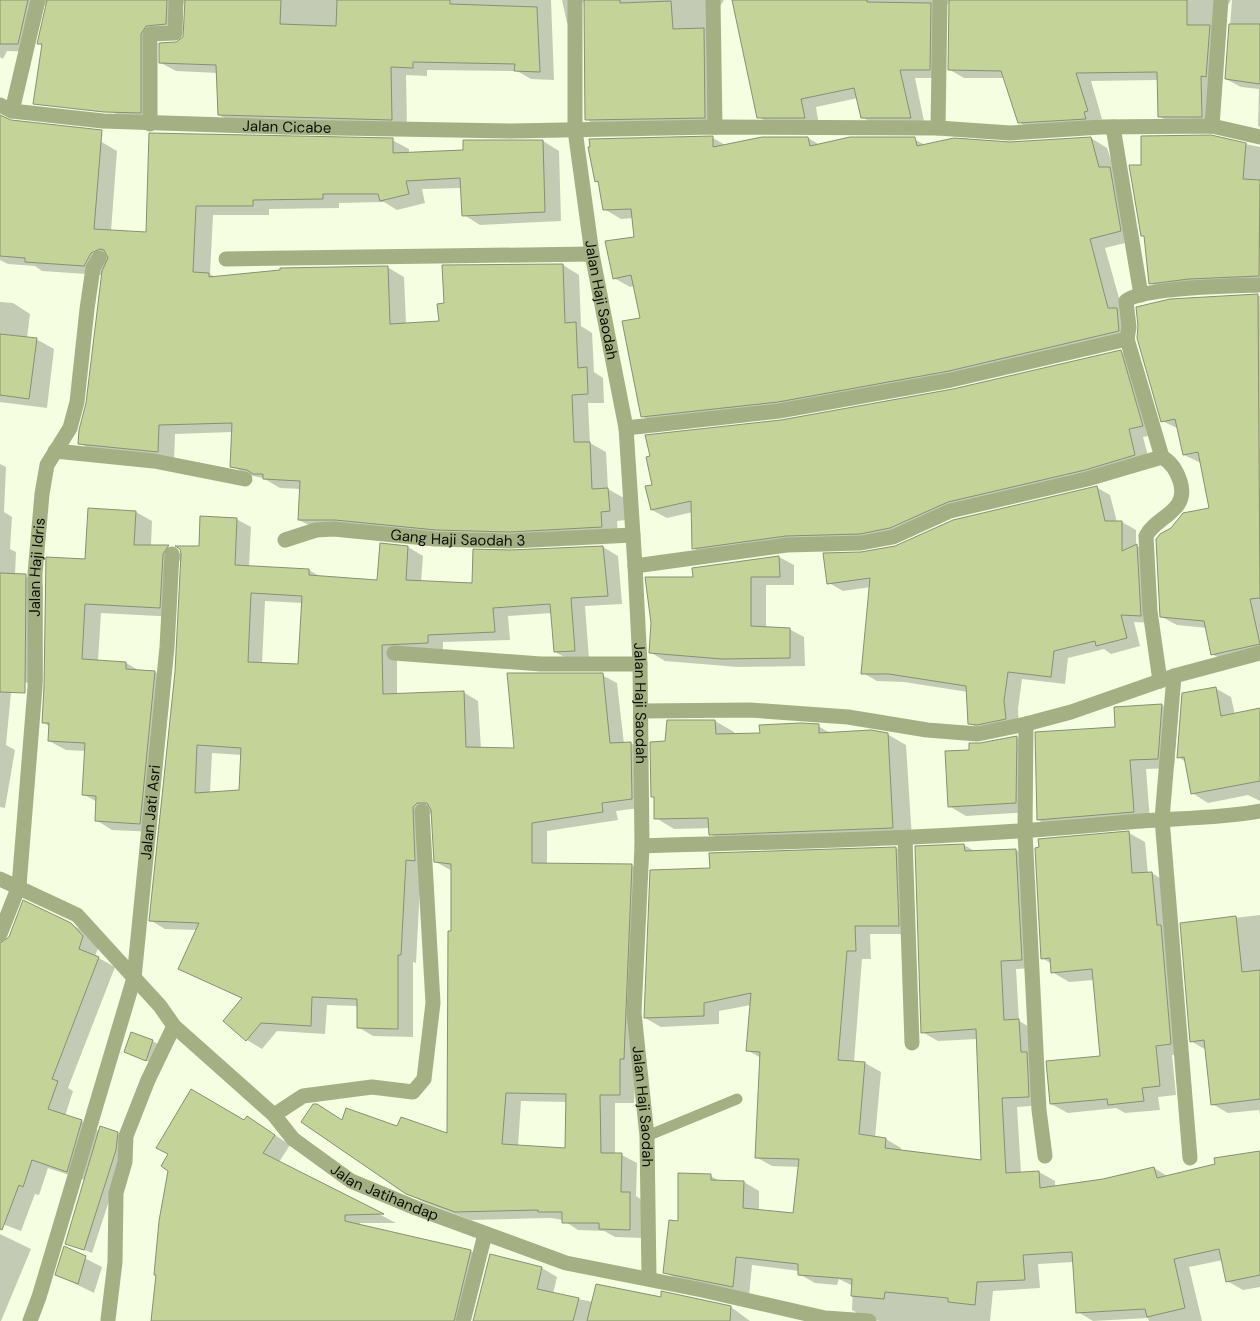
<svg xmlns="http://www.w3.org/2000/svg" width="1260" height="1321" font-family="'DM Sans',sans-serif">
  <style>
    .shadow { fill: #0003; fill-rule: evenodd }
    .building { fill: #c4d498; stroke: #888f75; fill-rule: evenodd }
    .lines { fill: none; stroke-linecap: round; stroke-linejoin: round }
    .service { stroke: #a4b083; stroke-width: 11 }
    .minor { stroke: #a4b083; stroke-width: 15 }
    .tertiary { stroke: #a4b083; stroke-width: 15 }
    .labels { text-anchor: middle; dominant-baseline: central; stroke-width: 5; stroke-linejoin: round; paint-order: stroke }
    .street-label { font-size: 15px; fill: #0c0f06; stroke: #fff }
  </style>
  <rect width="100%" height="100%" fill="#f5fee1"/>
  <path class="shadow" d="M0,0H551L554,80L531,79L517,71L427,70V76L406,75L407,127L234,123L219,115L218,73L176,71L161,63L186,34L187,2L182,4L181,32L156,38L155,121L130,120L54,86L43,46L39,44L49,1L44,6L33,52L7,51L3,59L0,57Z
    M562,0H724L718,9L720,126L601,128L586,119V0L582,3L580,31L567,23Z
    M733,0H950L945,9L944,78H915L925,126H877L862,117L858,98L816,107L819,126H774L759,117Z
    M951,0H1231L1226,8L1217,125H1174L1159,116L1158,80L1091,81L1102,119L1034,131L1019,122L1005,78H964L950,70Z
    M1232,0H1260V127L1258,126L1259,89L1241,87L1226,79Z
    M0,115L10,121L100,141L117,151L111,231L147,233L150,134L392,140L409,149V154L464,151L543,141L559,151L561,221L480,225L464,215L462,188L422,189L425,203L397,210L384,202L339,203V208L269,209V215H213L210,274L215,277L387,267L404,277L406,324L441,322L563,265L579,275L581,326L592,333L594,372L603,378L604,403H588L590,443L606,452L608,489L624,498L626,520L617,521L618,536L316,529L299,520L301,489L280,488L263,478L248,475L232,466L233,432L175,434L174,461L96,453L80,443L88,403L103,271L101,275L42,271L35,266L8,264L0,260Z
    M1211,137L1260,147V284L1165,291L1150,283L1145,237L1142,235V166Z
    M713,138L727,146L808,138L820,145L914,139L927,146L1010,144L1091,138L1107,148L1137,240L1105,248L1123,312L1133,318L1135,340L659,426L642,416L641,319L635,286L630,287L614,278L635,238L633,218L621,219L604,209L599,183L596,181Z
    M1260,296V655L1227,662L1212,654L1207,628L1177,625L1162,617L1210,509L1201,463L1184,455L1179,429L1162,421L1170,301Z
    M0,302L13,303L30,314L27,338L36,339L54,349L47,408L0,402Z
    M1120,351L1135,360L1157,434L1143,437L1150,463L963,510L905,536L708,556L693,548V512L667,518L652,510L654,486L781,421L953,390Z
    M0,464L6,467L4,512L12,517L10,549L16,552L15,575L25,576L43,586V683L12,682L6,745L15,750L5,808L0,807Z
    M1096,487L1110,495L1117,522H1122L1136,530V545L1151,554L1155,623L1134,622L1140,646L1111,654L1104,649L1068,658L1065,684L1022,679L1018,709L1019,726L983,731L969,723L968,692L904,682L877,681L863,673L871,587L843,591L829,583L862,554L895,547Z
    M136,512L152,521L151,546L168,547L183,555L200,547L236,519L251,527L249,567L309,570L321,577L379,581L408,547L423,556L421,582L474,584L510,552L603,547L618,556L622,604L585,606L589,659L570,660L555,652L552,613L508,616L510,640L443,642V651L397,653V695L463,692L478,701L481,749H515L602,675L617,683L624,744L631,743L646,752L647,807L616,811L618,820L547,831V864L631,865L646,873L634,1103H615V1154L622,1155L637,1163L636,1196L645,1202L644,1238L615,1237L604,1231L578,1230L563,1220L551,1218L471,1220L423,1202L407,1193L317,1105L343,1121L448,1135L452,871L436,862L433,811L428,816L421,868L416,963L413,962V1037L373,1036L358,1027V1006L327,1005L325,1034L277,1031L262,1049L247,1040L225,1021L243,999L179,968L197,930L165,929L150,920L176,672L182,557L178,563L176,617L101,613L98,661L126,663L140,671L155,672L171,681L156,832L112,830L96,820L97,802L83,794L85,751L66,750L49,741L50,727L43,722L87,560ZM265,601L303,603L299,666L262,664ZM212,753L242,755L240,791L210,793ZM521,1101L567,1102V1150L518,1146Z
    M779,557L794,565V585H766V628L789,629L804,637L805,666L738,667L665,661L650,652L694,578V569Z
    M1215,688L1231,697L1235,715L1260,710V801L1248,795L1208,803L1192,793L1186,762L1178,757Z
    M1162,705L1178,715L1174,768L1146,769L1150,821L1054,829L1038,820L1116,728L1115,708Z
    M668,721H715L734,732V735L761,734L818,726L832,734H887L906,745L912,839L729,845L710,834V828L674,829L656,818L655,798L652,796L667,742Z
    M1016,737L1033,746L1032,812L966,816L949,806L971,751L980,744Z
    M1129,833L1145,842L1148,874L1152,873L1168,883L1187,1053L1172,1055L1176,1095L1158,1097L1160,1110L1125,1113L1116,1108L1068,1113L1051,1104L1101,1057L1094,980L1069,982L1052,972V964L1042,958Z
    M964,845L976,852L1016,850L1032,859L1037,968L1016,969L1019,1021L1035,1030L1044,1105L1017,1107L1021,1173L1039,1172L1055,1181V1187L1104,1180L1154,1168L1169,1177L1260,1202V1287L1243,1290L1227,1281L1223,1260L1189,1267L1202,1321H1149L1148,1318L1093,1321L1078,1312L1074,1262L1038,1264L1040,1288L993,1291L990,1321H880L867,1319L852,1310L853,1286L839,1279L837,1285L815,1283L799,1274V1271L752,1265L749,1296L680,1281L665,1272L679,1222L711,1176L721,1182H744L759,1191V1211L794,1215L799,1167L772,1166L756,1157L761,1058L747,1050L751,1005L719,1011V1024L661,1027L645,1018L711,869L896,848L911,857L914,934H870L871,959H862L854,1062L865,1063L881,1072L875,1138L886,1139L901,1148V1151L983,1162L977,1039L938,1041L922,1032Z
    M1260,915V1116L1259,1110L1228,1113L1212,1104L1206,1050L1191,1041L1181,924Z
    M71,924L87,933L99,946L95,956L115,967L68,1088L73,1091L65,1116L81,1121L99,1131L117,1133L125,1137L124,1155L92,1253L66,1243L85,1180L48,1168L39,1195L35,1194L21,1231L0,1223V940L4,943Z
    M152,1041L160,1045L154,1064L126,1052Z
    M245,1122L263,1127L290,1145L279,1162L396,1223H360V1226L471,1251L486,1260L471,1321H152Z
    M0,1234L31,1249L1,1321H0Z
    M65,1248L102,1267L94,1293L57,1275Z
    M542,1268L557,1277L553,1294L593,1302L662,1299L731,1307L750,1321H474Z"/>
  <path class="building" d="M0,0H28L18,44H0Z
    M47,0H167L166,24L146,26L141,34V113L104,112L33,104L42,44H37Z
    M185,0H281L280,24L336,26L337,0H450V4L537,7L540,72L514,71L515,64L413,62V68L391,67L392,120L218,115L216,65L159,63V43L176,42L183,37Z
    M584,0H620V3L671,1L673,29L704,28L705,118L585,120Z
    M732,0H867V2L931,3L930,70H900L911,118H861L854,88L801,99L805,118H757Z
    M949,0H1187V25H1210L1206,77L1201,76L1202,117H1158L1157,72L1076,73L1088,111L1084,112L1086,119L1018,123L1001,71L948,70Z
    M1229,24H1260V84L1225,79Z
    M0,115L11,120L102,130L94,229L146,232L149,133L393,138V153L463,150V140H543L545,212L462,216L460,178L406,181L409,194L380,201L378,194H323V199L253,200V206H196L193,272L209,273V277L280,270V268L388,266L390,324L439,321L437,304L444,303L442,265L563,264L565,323L576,322L578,368L587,367L588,394L572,395L574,442H590L592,489L608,488L610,511L601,512L602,527L510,532L436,530L335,520H298L300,481L263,479V474H253L247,470L230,467L232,423L159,425L158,452L78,444L79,430L86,403L102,271L108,258L104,250L100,249L91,253L84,266L25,262V258L0,256Z
    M1211,135L1246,143L1243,179L1260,180L1259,276L1189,279L1149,284L1144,236H1141L1129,165H1141V136Z
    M713,136V147L762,137H808L810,146L850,137H915L917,146L954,138L1010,142L1091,137L1099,167H1110L1121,231L1090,239L1108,308H1117L1119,331L949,371L778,402L641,417L622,321L640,318L631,275L613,279L605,241L634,237L631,209L603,210L598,181L595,182L588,147H590L589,139Z
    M1258,294L1260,598L1250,599L1260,644L1211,655L1204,621L1160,617L1156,539L1160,534L1171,528L1183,513L1209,508L1198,452L1183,455L1175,419L1161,422L1137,338L1138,326L1136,307L1170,299Z
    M0,334L37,338L29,399L0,395Z
    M1121,350L1143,426L1129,429L1135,455L1085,470L948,502L890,528L860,534L786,536L692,549L691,501L651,510L645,486L652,485L646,457L650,456L645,435L781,420L953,389Z
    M1097,486L1105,521H1122V551L1137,544L1141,616L1121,615L1127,638L1096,646L1095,641L1054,651L1051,677L1008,672L1004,701L1006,719L977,725L968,724L966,686L889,674H861L870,578L827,584L823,553L861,552L895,546L953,520Z
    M88,508L136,511L134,545H169L163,554L160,608L85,604L82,659L126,662V669L155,671L140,824L95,821L96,796L82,795L85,743L48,741L49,723H42L44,687L46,557L85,559Z
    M200,516L237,518L235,565L309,569V575L377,580L380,543L408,546L406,580L472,583L473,549L510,550L603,546L608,596L571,598L575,651L554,652L550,604L493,608L495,632L428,635V643L382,645L383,694L464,691L466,747L514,748L507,673H603L610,743L631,742L632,799L602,803L603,812L532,823V863L632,864L624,1059H620V1095H600L601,1153H622L621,1192H630V1230L599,1229V1223H562V1212H538V1210L455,1212L406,1194L301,1122L313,1104H317L342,1120L346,1108L397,1126L401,1117L447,1133L448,931H451V864L434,862L431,810L427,803H417L413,807L415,861L406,860L401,955H398V1029L357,1028V999L312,997L311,1026L261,1023L246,1041L223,1021L242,998L178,969L199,923L149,921L175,672L181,554L180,549L175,546H199ZM251,593L302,596L298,664L248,662ZM197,745L241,748L239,790L195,793ZM506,1093L566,1094L565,1148L502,1144Z
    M779,556L780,577H751V626L790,628V658L722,659L649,653L651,623L645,577H693L692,568Z
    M0,573L26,574L25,693L0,692Z
    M1216,687L1221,716L1260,708V781L1191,794L1184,757L1177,758L1182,693Z
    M1162,704L1158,759L1130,760L1134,812L1037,820L1035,732L1115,727L1114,707Z
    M667,720H715L716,734L760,733L759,725L801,723L819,724V733L871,730L888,733L893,828L709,835L708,818L654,819V797H651L650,742L665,741Z
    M1017,736L1016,803L948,807L945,751L969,750V743H980Z
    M1129,831L1132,873L1152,872L1157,925H1161L1171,1044L1156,1046L1160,1086L1142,1088L1144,1101L1108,1105L1107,1099L1050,1104L1046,1061L1100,1056L1092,969L1051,973L1050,958L1041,959L1035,848L1039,847L1038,839Z
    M964,844L965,851L1016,849L1022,960L1001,961L1004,1020L1019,1019L1021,1052H1027L1029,1097L1002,1098L1006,1173L1039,1171L1040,1188L1103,1179L1154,1167L1157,1178L1215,1164L1214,1158L1260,1151V1275L1226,1282L1219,1249L1174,1259L1185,1308L1147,1317L1145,1309L1076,1313L1072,1252L1023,1255L1025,1280L977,1282L975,1305L948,1302V1298L885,1292L884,1299L851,1296L852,1279L798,1275V1264L736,1257L733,1287L663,1273L669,1220L678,1221V1173L711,1174V1180L744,1181L743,1208L793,1213L799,1159L755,1158L760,1052L746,1051L751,993L704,1003V1016L644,1018L650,870L710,868L709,853L896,847L899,926H855L856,951H847L838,1060L865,1062L859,1134L886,1138L885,1148L981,1160L976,1029L921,1033L915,846Z
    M23,900L71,923L83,936L79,949L99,957L52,1079L58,1081L48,1109L82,1120L67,1172L32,1160L23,1187L19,1185L2,1230L0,1229V943L9,937Z
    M1236,916L1242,972L1260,970V1099L1211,1105L1204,1040L1190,1042L1180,923Z
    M131,1032L153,1040L146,1061L124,1052Z
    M191,1089L244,1120L247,1116L275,1135L263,1153L384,1214L345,1215V1221L471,1250L454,1321H151L156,1275H154L159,1221L168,1171L161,1166L168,1154L156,1148Z
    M100,1126L118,1132L116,1150L84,1250L65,1244Z
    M64,1246L86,1256L78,1284L55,1275Z
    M490,1254L542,1267L537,1289L579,1298L573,1321H473Z
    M596,1284L661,1297V1291L731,1306L730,1321H587Z"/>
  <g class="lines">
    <path class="service" d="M647,1136L737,1099"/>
    <g class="minor">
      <path id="s1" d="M575,0V130L592,254L626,428L635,566L640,664L642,846L634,1013L647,1136L649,1278"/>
      <path d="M713,0L715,127"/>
      <path id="s2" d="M0,105L12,111L103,121L282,127L512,131L715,127L938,128L1010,133L1101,127L1212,126L1260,137"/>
      <path d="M12,111L38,0"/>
      <path d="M150,124V34L175,33L176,0"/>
      <path d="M1212,126L1221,0"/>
      <path d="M1113,127L1141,295"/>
      <path d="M938,128L940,0"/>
      <path d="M226,259L592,254"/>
      <path d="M626,428L779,411L951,380L1127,339"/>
      <path d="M55,451L154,461L245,479"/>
      <path id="s3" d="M285,540L316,530L334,529L435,539L510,541L633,535"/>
      <path d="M635,566L787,545L861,543L893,537L950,511L1087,479L1162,457"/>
      <path d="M394,653L541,664H640"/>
      <path d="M1174,676L1162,819L1190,1158"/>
      <path d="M1160,681L1150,611L1146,536C1156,516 1190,512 1180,481C1176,470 1172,463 1162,457L1127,339L1129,327L1126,301C1143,287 1234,286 1260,285"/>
      <path d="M641,711L750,710L848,717L927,730L978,734L1026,724L1071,712L1174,676L1260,653"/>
      <path d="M1026,724L1025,832L1039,1110L1045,1156"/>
      <path d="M905,838L912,1043"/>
      <path d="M642,846C804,841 966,838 1128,822C1172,818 1217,819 1260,811"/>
      <path id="s4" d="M0,934L19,886L35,687V574L42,494L47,465L70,428L77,402L87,309L93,268L99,258"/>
      <path d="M274,1115L303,1096L372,1087L413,1092L424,1079L433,1003L422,811"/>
      <path d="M108,1320L115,1262L116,1193L125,1162L126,1136L148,1080L174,1026"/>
      <path id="s5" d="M30,1321L39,1297L134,978L167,647L172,554"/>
      <path d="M463,1321L485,1234"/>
    </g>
    <path class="tertiary" id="s6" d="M0,879L77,915L160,1006L174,1026L274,1115L293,1139L351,1181L416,1208L566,1263L702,1290L825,1318L869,1321"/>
  </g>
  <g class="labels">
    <g class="street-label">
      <text stroke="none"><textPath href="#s2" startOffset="289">Jalan Cicabe</textPath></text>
      <text stroke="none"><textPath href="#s1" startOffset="302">Jalan Haji Saodah</textPath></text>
      <text stroke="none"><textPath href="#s3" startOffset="175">Gang Haji Saodah 3</textPath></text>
      <text stroke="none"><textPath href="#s4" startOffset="371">Jalan Haji Idris</textPath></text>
      <text stroke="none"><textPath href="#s1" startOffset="708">Jalan Haji Saodah</textPath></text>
      <text stroke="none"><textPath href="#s5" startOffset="525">Jalan Jati Asri</textPath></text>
      <text stroke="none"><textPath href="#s1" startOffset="1112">Jalan Haji Saodah</textPath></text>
      <text stroke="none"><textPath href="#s6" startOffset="504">Jalan Jatihandap</textPath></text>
    </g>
  </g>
</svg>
